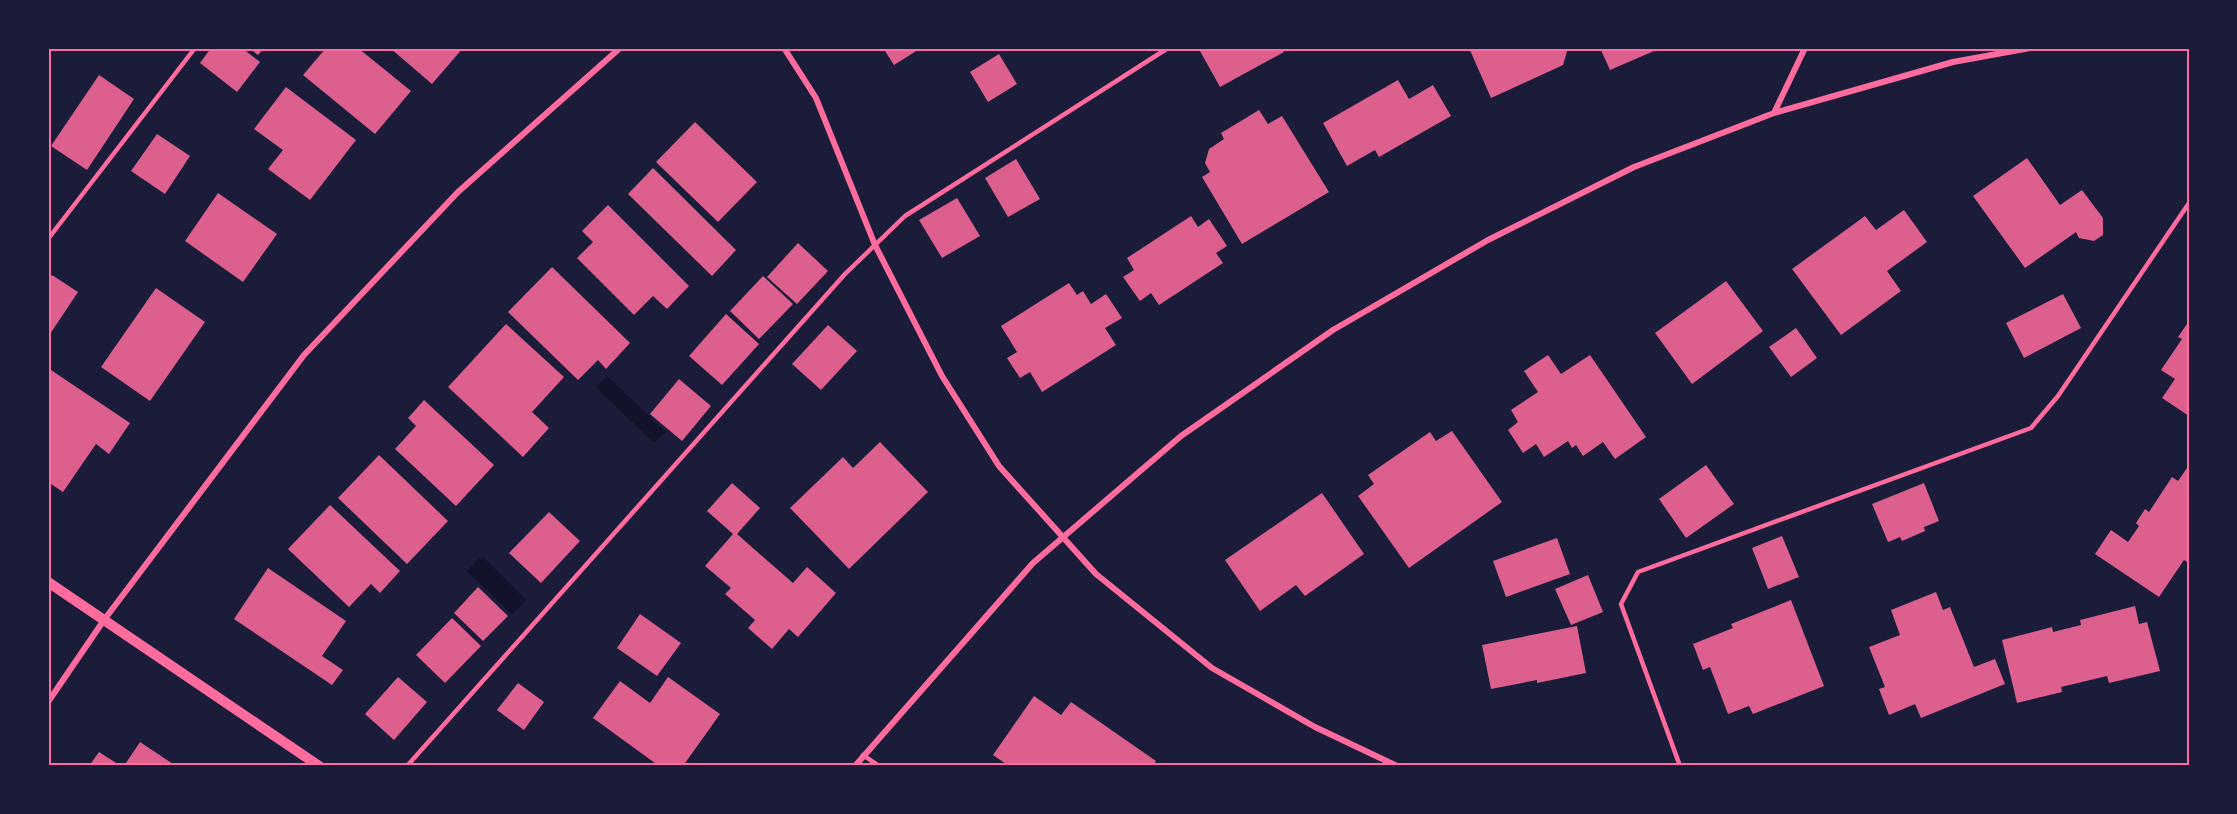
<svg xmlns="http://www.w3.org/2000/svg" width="2237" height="814" font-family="Commissioner,sans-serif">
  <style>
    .water { fill: #12122b }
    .building { fill: #dd5f8e }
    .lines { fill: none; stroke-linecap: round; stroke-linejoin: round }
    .service { stroke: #ff6b9d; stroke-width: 4.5 }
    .minor { stroke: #ff6b9d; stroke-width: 6 }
    .tertiary { stroke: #ff6b9d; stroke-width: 10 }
    .neatline { fill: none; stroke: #ff6b9d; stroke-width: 2 }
  </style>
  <rect width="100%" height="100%" fill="#1b1b3a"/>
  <path class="water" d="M607,376L666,432L654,443L596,387Z
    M482,556L526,600L512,614L467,571Z"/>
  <path class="building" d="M211,48H242L260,62L237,92L200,63Z
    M249,48H264L258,55Z
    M326,48H358L411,91L375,134L303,75Z
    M390,48H463L432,84Z
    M883,48H921L894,65Z
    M1205,48H1282L1284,52L1220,87L1200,51Z
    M1469,48H1568L1563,65L1491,98Z
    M1600,48H1661L1610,70Z
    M999,54L1017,84L988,102L970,72Z
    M99,75L134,99L87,170L51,146Z
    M1398,80L1409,99L1433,85L1451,116L1379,157L1375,150L1347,166L1323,123Z
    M286,87L356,140L310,200L268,169L283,150L254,129Z
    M1259,110L1268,124L1282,116L1329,192L1242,244L1202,177L1210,172L1205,163L1209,149L1224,139L1221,133Z
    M695,122L757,182L718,222L656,162Z
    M157,134L190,156L165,194L131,171Z
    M2027,158L2060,205L2082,190L2103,218V235L2094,241L2079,238L2076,232L2025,268L1973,196Z
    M1016,159L1040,199L1008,217L985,178Z
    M653,168L736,250L712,276L628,194Z
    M218,193L277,234L243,282L185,241Z
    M957,198L980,236L942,258L919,220Z
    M608,205L689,286L667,309L653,296L634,315L577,258L593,242L582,231Z
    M1904,210L1927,242L1887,271L1901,291L1841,335L1792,269L1865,216L1876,230Z
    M1191,216L1198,227L1209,219L1227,246L1216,253L1223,263L1159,305L1151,293L1140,301L1123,277L1134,270L1127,258Z
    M798,243L828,271L797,304L767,277Z
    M552,267L630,343L606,369L598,360L578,380L508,312Z
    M52,275L78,292L48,337V280Z
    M763,276L793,304L759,339L730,311Z
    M1726,281L1763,331L1692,384L1655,333Z
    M1069,283L1077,295L1083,291L1091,304L1106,294L1122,318L1105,328L1116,345L1042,392L1030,372L1020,378L1007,358L1017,352L1001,326Z
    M156,288L205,322L150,401L101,367Z
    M2063,294L2081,328L2024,358L2006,323Z
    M726,314L759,344L722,385L689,356Z
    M2189,321V416L2162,398L2175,379L2161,370L2182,339L2178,337Z
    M506,324L564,377L532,412L549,428L523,457L448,387Z
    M828,325L857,351L821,390L792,364Z
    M1796,328L1817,358L1791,377L1769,347Z
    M1548,355L1561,374L1590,355L1646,437L1615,459L1603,442L1583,456L1576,445L1572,448L1568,441L1544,457L1536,444L1523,453L1508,430L1518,422L1511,410L1538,392L1524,371Z
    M48,368L130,423L109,454L96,444L63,492L48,482Z
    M679,379L711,406L682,441L650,414Z
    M424,400L494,465L456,506L395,449L416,426L408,418Z
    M1452,431L1502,502L1409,568L1358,496L1374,484L1368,475L1430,432L1436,441Z
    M880,442L928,492L849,569L790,508L843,457L853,468Z
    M379,455L448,521L407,564L338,498Z
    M1706,465L1734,504L1686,538L1659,499Z
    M2189,465V563L2184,560L2159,597L2095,554L2111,530L2128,542L2139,526L2136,523L2145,509L2149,512L2172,477L2178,481Z
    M732,483L760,508L737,534L793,583L807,567L836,593L798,637L789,629L772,649L748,628L755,620L725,594L731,588L705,566L733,534L707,511Z
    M1924,483L1939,521L1924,527L1925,531L1902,541L1900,537L1888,542L1872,504Z
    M1322,493L1364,554L1305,596L1296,585L1260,611L1225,560Z
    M330,505L400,571L380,593L371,584L349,607L288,549Z
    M549,512L580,541L541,583L509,553Z
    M1782,536L1799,577L1768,589L1752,548Z
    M1557,538L1570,574L1506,597L1493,561Z
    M268,568L346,621L322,656L343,670L332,685L234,619Z
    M1588,575L1603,612L1571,625L1555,589Z
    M478,587L508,616L483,641L454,613Z
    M1936,592L1943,610L1950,607L1974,667L1995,659L2005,684L1921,718L1915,704L1889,715L1879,689L1885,687L1869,647L1900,635L1891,610Z
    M1791,600L1824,686L1753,714L1749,706L1728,714L1710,667L1703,670L1693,644L1733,628L1731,624Z
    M2135,606L2139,624L2147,622L2160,671L2109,683L2107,676L2061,687L2062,692L2017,703L2002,640L2052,627L2053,632L2081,625L2080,620Z
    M640,614L681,643L657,676L617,648Z
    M452,618L481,646L445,683L416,655Z
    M1577,626L1586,673L1537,683V680L1491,689L1482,645Z
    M398,677L427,702L394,740L365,714Z
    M668,677L720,714L683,766H659L593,718L620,681L650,703Z
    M518,683L544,702L524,730L497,710Z
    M1034,696L1061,715L1071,702L1156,761L1153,766H1009L993,755Z
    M140,742L176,766H124Z
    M99,752L121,766H89Z"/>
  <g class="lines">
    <path class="service" d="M48,239L195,48
      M863,755L879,766
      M407,766L845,274L905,216L1168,48
      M1680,766L1621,604L1638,572L2031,428L2058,396L2189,203"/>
    <path class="minor" d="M784,48L816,98L875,245L942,376L999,466L1096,574L1212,668L1315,727L1397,766
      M1774,113L1805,48
      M48,702L104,620L304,355L458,192L620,48
      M855,766L1033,563L1181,436L1333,330L1488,240L1634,167L1774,113L1953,62L2030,48"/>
    <path class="tertiary" d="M48,582L319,766"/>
  </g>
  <rect width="2237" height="814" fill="none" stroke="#1b1b3a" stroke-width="99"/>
  <rect x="50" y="50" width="2138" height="714" class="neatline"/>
</svg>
